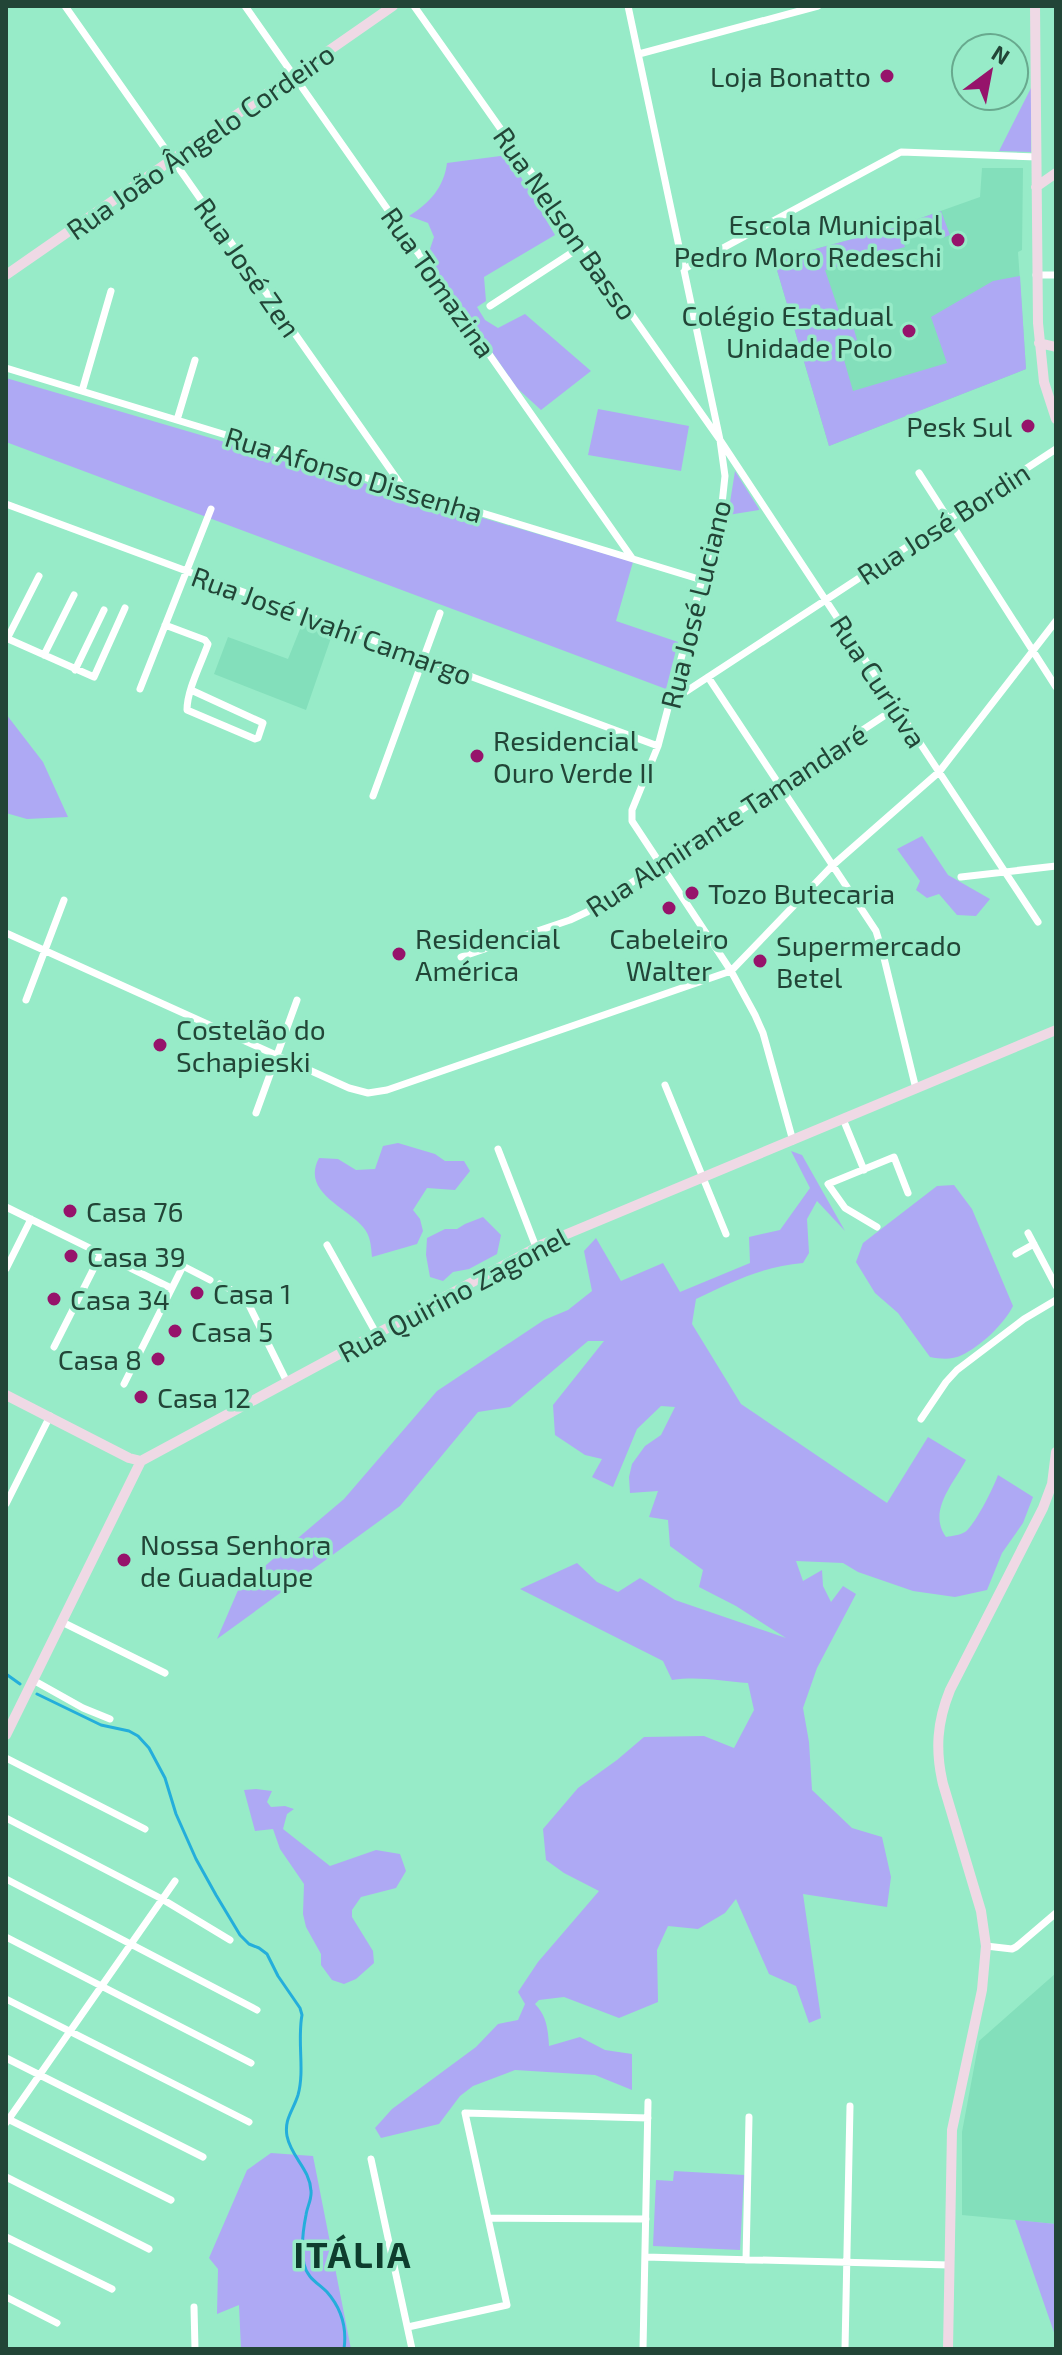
<svg xmlns="http://www.w3.org/2000/svg" width="1062" height="2355" font-family="'Exo 2',sans-serif">
  <style>
    .built { fill: #83dfbb }
    .green { fill: #aea9f4 }
    .lines { fill: none; stroke-linecap: round; stroke-linejoin: round }
    .stream { stroke: #24aedb; stroke-width: 3 }
    .street { stroke: #fff; stroke-width: 7 }
    .secondary { stroke: #efd9e5; stroke-width: 10 }
    .poi-dot { fill: #96136b; stroke: #97ebc8; stroke-width: 3 }
    .labels { text-anchor: middle; dominant-baseline: central; stroke-width: 7; stroke-linejoin: round; paint-order: stroke }
    .poi-label { font-size: 28px; fill: #224537; stroke: #97ebc8; text-anchor: start }
    .street-label { font-size: 28px; fill: #224537; stroke: #97ebc8 }
    .district-label { font-size: 36px; font-weight: bold; letter-spacing: 2px; fill: #0e3d2d; stroke: #97ebc8 }
  </style>
  <rect width="100%" height="100%" fill="#97ebc8"/>
  <path class="built" d="M982,168H1023L1022,250L1018,252L1026,369L829,446L774,260L890,229L980,197Z
    M302,624L332,635L306,710L214,674L228,637L288,659Z
    M1056,1973V2224L962,2215V2132L979,2041Z"/>
  <path class="green" d="M1031,88V152L999,151Z
    M508,155L555,235L484,277L486,301L477,307L485,320L498,328L525,314L591,371L541,410L517,388L427,258L434,237L428,223L409,216C430,203 444,187 447,163Z
    M941,211L950,235L942,238L939,230L926,234L923,227L901,235L905,247L825,270L842,320L851,319L857,340L840,346L853,391L947,363L931,317L993,281L1020,276L1026,369L829,446L774,260L890,229Z
    M6,378L633,562L616,621L678,642L666,689L6,442Z
    M598,409L689,426L681,471L588,455Z
    M735,471L759,509V510L728,515Z
    M6,714L43,762L68,817L27,819L6,813Z
    M922,836L948,875L990,899L976,916L957,915L939,894L927,898L916,890L920,881L897,849Z
    M398,1143L435,1154L445,1161H464L470,1171L455,1190L427,1188L413,1210L420,1219L423,1231L417,1244L372,1257C371,1247 371,1236 363,1227C345,1206 301,1192 319,1158L338,1159L356,1170L375,1169L383,1146Z
    M791,1151L802,1155L845,1231L817,1201L807,1219L809,1253L803,1263C764,1266 731,1282 696,1299L692,1324L741,1404L887,1503L928,1437L966,1460C954,1483 927,1511 946,1537C952,1536 960,1535 965,1532C975,1525 994,1487 998,1475L1033,1497L1023,1523L1002,1553L987,1590L955,1597L913,1591L858,1572L843,1563L796,1561L803,1581L822,1570L823,1586L831,1602L843,1586L856,1594L817,1668L803,1708L809,1742L812,1790L852,1828L882,1837L891,1877L887,1907L803,1894L821,2018L809,2023L796,1986L769,1974L736,1899L725,1913L698,1929L668,1926L657,1950L658,2002L619,2018L564,1997L539,2000L535,2004C547,2016 548,2030 549,2046L580,2037L605,2050L632,2054V2090L595,2075L515,2070L473,2086L460,2096L439,2124L381,2138L375,2128L392,2109L476,2047L498,2024L518,2020L525,2004L518,1992L538,1962L599,1891L564,1873L546,1860L543,1829L578,1788L617,1760L644,1737L704,1736L734,1748L754,1710L748,1683C722,1681 698,1676 672,1680L663,1661L520,1589L577,1563L597,1582L618,1592L640,1578L675,1600L786,1638L736,1606L699,1587L703,1570L670,1546L668,1520L649,1517L658,1491L630,1493L629,1477L632,1464L645,1446L661,1435L675,1407L661,1406L637,1429L613,1487L592,1477L602,1459L585,1455L555,1435L553,1405L604,1341H588L510,1407L478,1412L400,1506L217,1639L239,1588L344,1499L437,1391L544,1320L568,1310L592,1291L584,1251L596,1238L621,1281L663,1263L680,1292L750,1263L749,1237L780,1230L810,1188Z
    M954,1185L972,1209L1013,1306C1004,1324 981,1346 962,1355C952,1360 941,1359 930,1357L898,1313L875,1293L856,1262L863,1243L937,1186Z
    M483,1217L501,1235L497,1254L469,1269L453,1272L443,1281L430,1277L426,1255L427,1238L445,1229H457L465,1224Z
    M256,1789L272,1791L267,1802L271,1807L285,1806L294,1809L287,1814L283,1829L330,1866L376,1850L400,1854L406,1871L396,1888L361,1897L352,1910V1917L373,1951L374,1963L356,1979L344,1984L332,1980L321,1965V1954L306,1927L303,1914L304,1884L280,1849L273,1829L255,1831L244,1790Z
    M271,2153L313,2156L351,2349H241L239,2305L217,2314L218,2269L209,2258L247,2170Z
    M674,2171L744,2175L740,2250L653,2246L656,2180L673,2181Z
    M1015,2220L1056,2224V2338Z"/>
  <g class="lines">
    <path class="stream" d="M6,1674L20,1684
      M37,1694L101,1725L129,1731L138,1736L149,1748L165,1778L176,1814L196,1859L216,1895L240,1935L249,1944L259,1948L267,1954L278,1976L300,2008L302,2015C297,2041 305,2070 298,2095C293,2111 284,2119 287,2136C291,2157 310,2169 311,2191C312,2199 307,2207 306,2215C303,2230 301,2249 304,2264C307,2278 318,2283 327,2292C341,2308 347,2328 344,2349"/>
    <path class="street" d="M65,6L404,489
      M245,6L632,558
      M414,6L720,440L1038,922
      M628,6L720,440L725,476L722,504L658,746L632,810V821L731,971L755,1015L763,1033L793,1141
      M639,54L818,6
      M684,269L901,152L1037,157
      M1036,275H1056
      M490,306L582,246
      M6,368L702,580
      M82,391L111,291
      M177,420L195,360
      M919,473L1056,687
      M6,504L658,746
      M165,625L205,640L208,644C201,664 187,690 187,710L255,739L258,738L263,723L191,690
      M6,638L94,677L125,608
      M7,639L39,576
      M44,655L74,595
      M75,670L104,610
      M708,677L876,931L883,954L916,1089
      M140,689L211,509
      M670,702L1056,449
      M373,796L440,613
      M961,877L1056,866
      M6,933L349,1088L368,1093L387,1090L731,971L833,865L939,772L1056,621
      M461,957L570,920L587,912L896,708
      M26,1000L64,900
      M665,1085L726,1234
      M256,1113L297,1000
      M843,1119L864,1170
      M498,1149L536,1247
      M6,1207L171,1288
      M877,1227L845,1208L828,1184L894,1157L908,1193
      M1028,1233L1056,1286
      M327,1245L376,1333
      M1016,1254L1034,1244
      M6,1269L31,1219
      M220,1284L245,1297L287,1382
      M54,1347L101,1254
      M124,1384L183,1266L210,1280
      M921,1419L946,1382L957,1370L1024,1319L1056,1300
      M6,1504L50,1416
      M62,1622L165,1673
      M33,1680L83,1708L110,1719
      M6,1758L145,1829
      M6,1818L162,1899L230,1940
      M6,1879L257,2010
      M6,1937L251,2063
      M986,1946L1012,1949L1016,1947L1056,1913
      M6,1999L249,2122
      M6,2058L203,2157
      M8,2119L171,2200
      M6,2123L175,1881
      M371,2159L412,2349
      M6,2177L149,2249
      M488,2218L646,2219
      M6,2237L112,2289
      M645,2257L949,2265
      M746,2260L749,2117
      M6,2297L57,2323
      M194,2307L195,2349
      M408,2327L507,2305L465,2113L648,2118
      M643,2349L648,2102
      M845,2349L850,2106"/>
    <path class="secondary" d="M1035,6L1038,323L1044,382L1056,419
      M1036,187L1056,173
      M6,275L393,6
      M1039,343L1056,347
      M6,1395L129,1458L141,1461
      M6,1735L141,1461L543,1244L1056,1030
      M948,2349L952,2130L982,1990L986,1946L981,1911L943,1784C935,1750 937,1722 950,1690L1043,1508L1052,1484L1056,1452"/>
  </g>
  <g class="poi-dot">
    <circle cx="887" cy="76" r="8"/>
    <circle cx="958" cy="240" r="8"/>
    <circle cx="909" cy="331" r="8"/>
    <circle cx="1028" cy="426" r="8"/>
    <circle cx="477" cy="756" r="8"/>
    <circle cx="692" cy="893" r="8"/>
    <circle cx="669" cy="908" r="8"/>
    <circle cx="399" cy="954" r="8"/>
    <circle cx="760" cy="961" r="8"/>
    <circle cx="160" cy="1045" r="8"/>
    <circle cx="70" cy="1211" r="8"/>
    <circle cx="71" cy="1256" r="8"/>
    <circle cx="197" cy="1293" r="8"/>
    <circle cx="54" cy="1299" r="8"/>
    <circle cx="175" cy="1331" r="8"/>
    <circle cx="158" cy="1359" r="8"/>
    <circle cx="141" cy="1397" r="8"/>
    <circle cx="124" cy="1560" r="8"/>
  </g>
  <g class="labels">
    <g class="poi-label">
      <text x="871" y="76" text-anchor="end">Loja Bonatto</text>
      <text x="942" y="224" text-anchor="end">Escola Municipal<tspan x="942" dy="32">Pedro Moro Redeschi</tspan></text>
      <text x="893" y="315" text-anchor="end">Colégio Estadual<tspan x="893" dy="32">Unidade Polo</tspan></text>
      <text x="1012" y="426" text-anchor="end">Pesk Sul</text>
      <text x="493" y="740">Residencial<tspan x="493" dy="32">Ouro Verde II</tspan></text>
      <text x="708" y="893">Tozo Butecaria</text>
      <text x="415" y="938">Residencial<tspan x="415" dy="32">América</tspan></text>
      <text x="669" y="938" text-anchor="middle">Cabeleiro<tspan x="669" dy="32">Walter</tspan></text>
      <text x="776" y="945">Supermercado<tspan x="776" dy="32">Betel</tspan></text>
      <text x="176" y="1029">Costelão do<tspan x="176" dy="32">Schapieski</tspan></text>
      <text x="86" y="1211">Casa 76</text>
      <text x="87" y="1256">Casa 39</text>
      <text x="213" y="1293">Casa 1</text>
      <text x="70" y="1299">Casa 34</text>
      <text x="191" y="1331">Casa 5</text>
      <text x="142" y="1359" text-anchor="end">Casa 8</text>
      <text x="157" y="1397">Casa 12</text>
      <text x="140" y="1544">Nossa Senhora<tspan x="140" dy="32">de Guadalupe</tspan></text>
    </g>
    <g class="street-label">
      <text transform="translate(200 141) rotate(-35)">Rua João Ângelo Cordeiro</text>
      <text transform="translate(566 223) rotate(55)">Rua Nelson Basso</text>
      <text transform="translate(248 267) rotate(55)">Rua José Zen</text>
      <text transform="translate(439 282) rotate(55)">Rua Tomazina</text>
      <text transform="translate(354 474) rotate(17)">Rua Afonso Dissenha</text>
      <text transform="translate(943 523) rotate(-33)">Rua José Bordin</text>
      <text transform="translate(695 604) rotate(-76)">Rua José Luciano</text>
      <text transform="translate(332 625) rotate(20)">Rua José Ivahí Camargo</text>
      <text transform="translate(879 681) rotate(57)">Rua Curiúva</text>
      <text transform="translate(726 820) rotate(-33)">Rua Almirante Tamandaré</text>
      <text transform="translate(453 1294) rotate(-28)">Rua Quirino Zagonel</text>
    </g>
    <g class="district-label">
      <text x="353" y="2253">ITÁLIA</text>
    </g>
  </g>
  <rect width="1062" height="2355" fill="none" stroke="#224537" stroke-width="16"/>
  <g transform="translate(990 72) rotate(32)"><circle r="38" fill="#97ebc8" stroke="#68a98e" stroke-width="2"/>
  <path d="M0-6L14 30L0 20L-14 30Z" fill="#96136b"/>
  <text y="-12" font-size="22" font-weight="bold" text-anchor="middle" fill="#224537">N</text>
  </g>
</svg>
